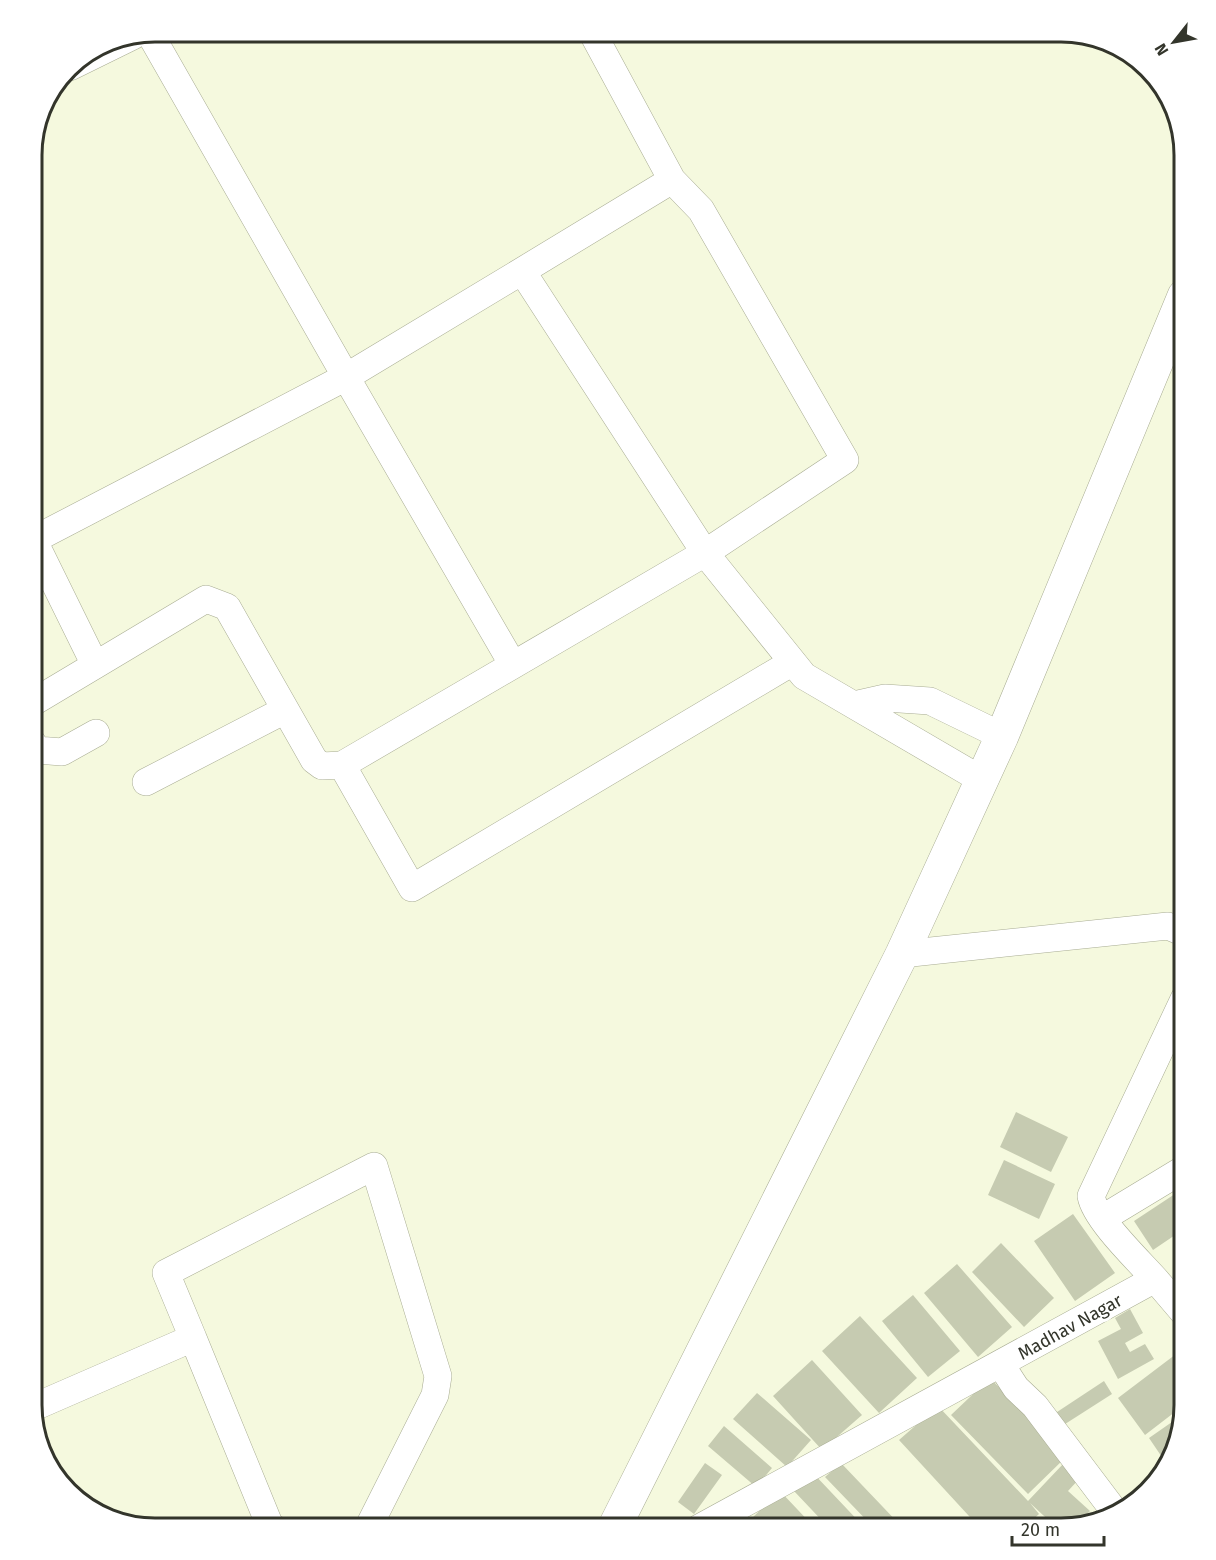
<svg xmlns="http://www.w3.org/2000/svg" width="1216" height="1560" font-family="'Fira Sans',sans-serif">
  <style>
    .building { fill: #c6cbb1 }
    .lines { fill: none; stroke-linecap: round; stroke-linejoin: round }
    .minor-casing { stroke: #a8ac93; stroke-width: 28 }
    .secondary-casing { stroke: #a8ac93; stroke-width: 34 }
    .minor { stroke: #fff; stroke-width: 27 }
    .secondary { stroke: #fff; stroke-width: 33 }
    .labels { text-anchor: middle; dominant-baseline: central; stroke-width: 6; stroke-linejoin: round; paint-order: stroke }
    .street-label { font-size: 18px; fill: #33352b; stroke: #fff }
    .rim { fill: none; stroke: #33352b; stroke-width: 3 }
  </style>
  <rect width="100%" height="100%" fill="#f5f9de"/>
  <path class="building" d="M1016,1112L1068,1137L1051,1172L1000,1147Z
    M1004,1160L1055,1184L1039,1219L988,1195Z
    M1184,1188V1229L1153,1250L1134,1221Z
    M1073,1214L1115,1273L1075,1301L1034,1241Z
    M1001,1243L1054,1298L1024,1327L972,1272Z
    M957,1264L1012,1327L978,1357L924,1293Z
    M913,1295L960,1351L928,1377L882,1321Z
    M1130,1309L1143,1333L1125,1343L1130,1352L1145,1344L1154,1359L1118,1379L1098,1341L1121,1329L1115,1318Z
    M860,1316L917,1378L879,1413L822,1351Z
    M1184,1348V1405L1145,1435L1118,1398Z
    M812,1360L862,1415L822,1450L773,1396Z
    M990,1378L1066,1457L1028,1494L951,1415Z
    M1104,1381L1112,1394L1062,1426L1054,1414Z
    M757,1393L811,1440L787,1467L733,1419Z
    M938,1406L1028,1501L1064,1463L1080,1478L1068,1491L1090,1511L1077,1524L1057,1528L1030,1503L1039,1514L1024,1528H980L899,1440Z
    M1182,1415L1170,1459L1168,1466L1149,1438Z
    M724,1426L772,1468L756,1487L708,1446Z
    M705,1463L722,1475L694,1514L678,1502Z
    M841,1463L903,1528H874L825,1477Z
    M813,1473L865,1528H829L794,1491Z
    M780,1491L815,1528H760L751,1519Z"/>
  <g class="lines">
    <g class="minor-casing">
      <path id="minor" d="M592,32L672,180
        M70,67L133,36
        M672,180L701,210L845,460L705,553L522,271Z
        M32,537L95,665
        M33,540L346,377L153,39V32
        M791,663L412,888L342,765L705,553L804,676L982,780
        M513,665L346,377L522,271
        M32,703L206,599L227,607L314,760L322,766L342,765
        M854,705L885,698L930,701L1002,736
        M32,742L37,750L62,752L96,733
        M146,782L285,710
        M902,954L1168,926L1184,933
        M1103,1218L1184,1169
        M1155,1279L1184,1313
        M193,1338L166,1273L374,1166L438,1376L435,1395L368,1528
        M1001,1365L1016,1388L1035,1406L1115,1512
        M32,1408L193,1338L270,1526L274,1528
        M699,1528L1155,1279C1138,1260 1095,1219 1091,1196L1184,999"/>
    </g>
    <g class="secondary-casing">
      <path id="secondary" d="M614,1528L902,954L1002,736L1184,296"/>
    </g>
    <use href="#minor" class="minor"/>
    <use href="#secondary" class="secondary"/>
  </g>
  <g class="labels">
    <g class="street-label">
      <text transform="translate(1070 1327) rotate(-29)">Madhav Nagar</text>
    </g>
  </g>
  <path d="M0 0H1216V1560H0ZM155 42H1061A113 113 0 0 1 1174 155V1405A113 113 0 0 1 1061 1518H155A113 113 0 0 1 42 1405V155A113 113 0 0 1 155 42Z" fill="#fff" fill-rule="evenodd"/>
  <path class="rim" d="M155 42H1061A113 113 0 0 1 1174 155V1405A113 113 0 0 1 1061 1518H155A113 113 0 0 1 42 1405V155A113 113 0 0 1 155 42Z"/>
  <g transform="translate(1174 42) rotate(239)" stroke="#ffffff" stroke-width="4.5" paint-order="stroke">
  <path d="M0-4.5L10 22L0 15L-10 22Z" fill="#33352b"/>
  <text y="-9" font-size="16" font-weight="bold" text-anchor="middle" fill="#33352b">N</text>
  </g>
  <path d="M1012 1536v9h92v-9" fill="none" stroke="#33352b" stroke-width="3"/>
  <text x="1021" y="1536" font-size="18" fill="#33352b" stroke="#ffffff" stroke-width="4.5" paint-order="stroke">20 m</text>
</svg>
